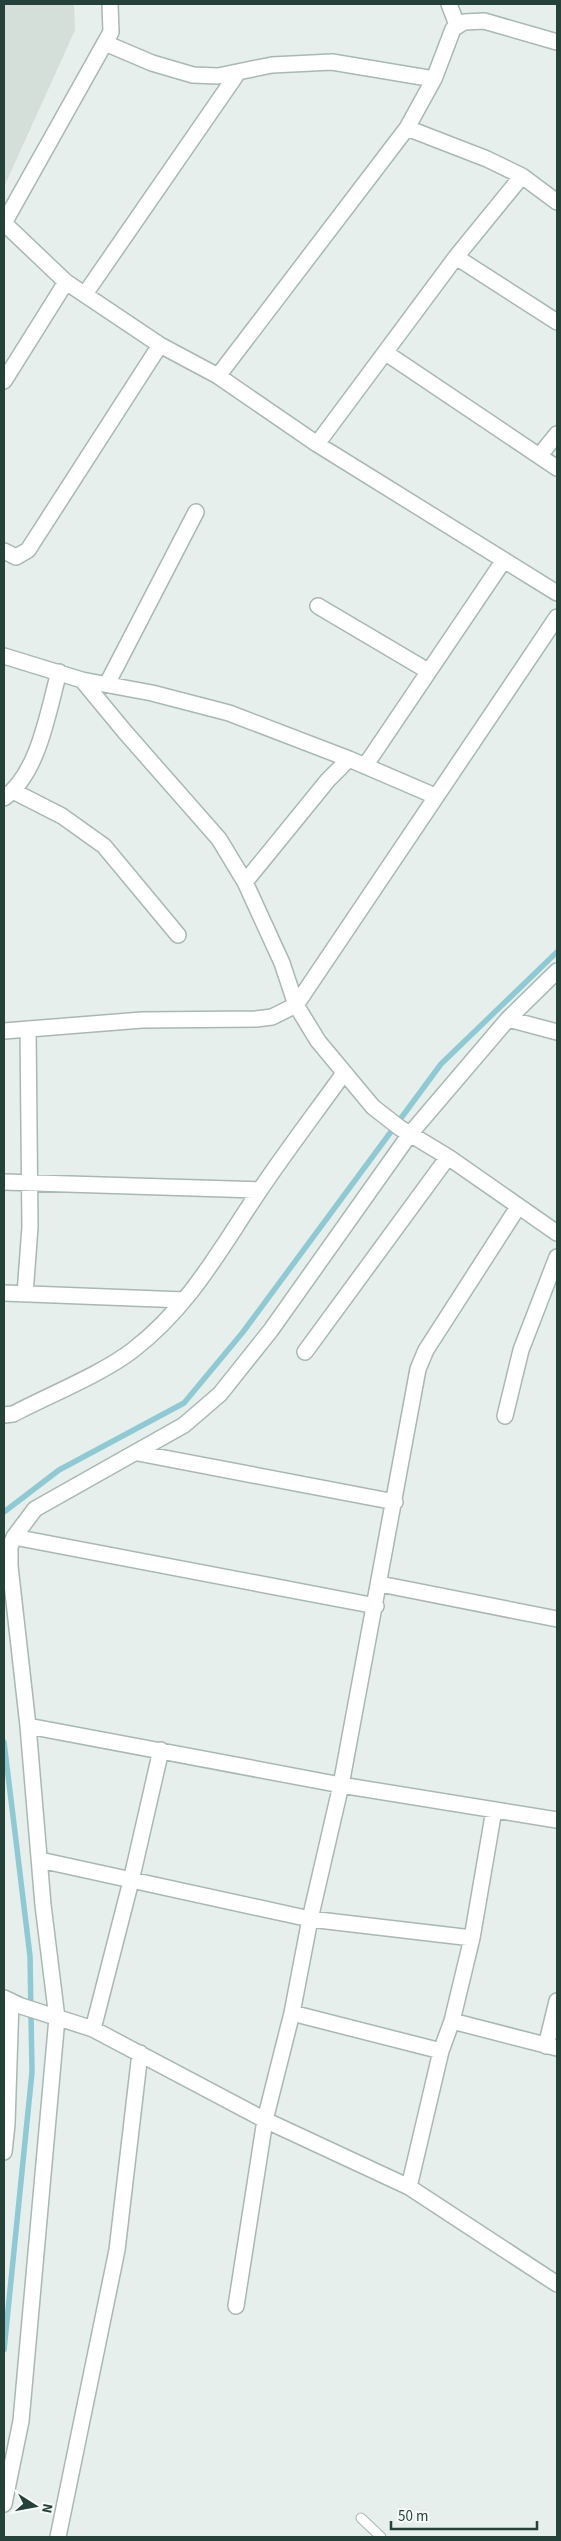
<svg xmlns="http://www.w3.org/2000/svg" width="561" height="2541" font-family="'Source Sans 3',sans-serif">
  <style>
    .built { fill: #d4dfda }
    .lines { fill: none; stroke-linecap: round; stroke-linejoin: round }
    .stream { stroke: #8ec9d4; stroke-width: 5.5 }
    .service-casing { stroke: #a8b8b2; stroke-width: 11 }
    .minor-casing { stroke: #a8b8b2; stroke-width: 18 }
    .tertiary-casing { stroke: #a8b8b2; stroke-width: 18 }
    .service { stroke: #fff; stroke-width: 9 }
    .minor { stroke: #fff; stroke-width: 15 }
    .tertiary { stroke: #fff; stroke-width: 15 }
  </style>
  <rect width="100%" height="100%" fill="#e6efeb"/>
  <path class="built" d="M4,4H74L75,30L4,187Z"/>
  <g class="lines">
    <path class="stream" d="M4,1512L59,1470L184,1403L243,1332L441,1064L557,952
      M4,1742L30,1956L32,2072L4,2350"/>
    <g class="service-casing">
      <path id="service" d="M361,2518L381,2537"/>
    </g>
    <g class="minor-casing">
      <path id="minor" d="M449,4L457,25
        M105,43L152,63L193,75L218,76L272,65L332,62L434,79
        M407,128L487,159L522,176L557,202
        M5,224L66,282L160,345L218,376L317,444L557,593
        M456,257L557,322
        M85,294L237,74
        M386,353L557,468
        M218,376L407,128L434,79L453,29L464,22L484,21L557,42
        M4,381L66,282
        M317,444L456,257L522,176
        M540,455L557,434
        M4,551L16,557L28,550L160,345
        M318,606L428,671
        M4,656L82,680L152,693L229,713L349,759L435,796
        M82,680L125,732L219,839L245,882L282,963L296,1005L318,1041L373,1107L400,1128L448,1157L557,1233
        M107,684L196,512
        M365,766L504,560
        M13,791L62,816L104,846L178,935
        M4,798C39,773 48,711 59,672
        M245,882L328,780L349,759
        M508,1019L557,1032
        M4,1031L142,1020L256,1019L272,1017L296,1005L557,617
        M4,1182L260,1190
        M4,1293L184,1300
        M25,1294L30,1227L28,1029
        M305,1352L448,1157
        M4,1415L13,1414C49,1395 102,1374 133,1350C191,1305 220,1249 260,1190C287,1150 316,1112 344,1073
        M505,1416L521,1350L557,1257
        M138,1453L395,1502
        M14,1537L376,1606
        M380,1584L557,1619
        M28,1726L341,1785L557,1820
        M40,1860L310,1919L472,1938
        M4,1998L21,2006L93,2029L265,2120L409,2187L557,2284
        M292,2013L441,2051
        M452,2021L557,2048
        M93,2029L131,1881L161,1750
        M546,2046L557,2001
        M4,2152L7,2124L11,2001
        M409,2187L441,2051L452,2021L472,1938L494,1810
        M236,2306L265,2120L292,2013L310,1919L341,1785L418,1369L426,1350L518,1207
        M4,2504L21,2421L57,2018L43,1905L28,1726L10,1566V1547L14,1537L35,1509L184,1425L220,1394L271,1330L410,1134L508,1019L557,971
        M58,2537L117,2250L140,2053"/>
    </g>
    <g class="tertiary-casing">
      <path id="tertiary" d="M4,223L111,32L110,4"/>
    </g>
    <use href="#service" class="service"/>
    <use href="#minor" class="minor"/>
    <use href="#tertiary" class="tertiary"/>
  </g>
  <rect width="561" height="2541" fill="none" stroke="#24423a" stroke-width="10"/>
  <g transform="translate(35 2506) rotate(101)" stroke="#f7fbf9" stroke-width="4" paint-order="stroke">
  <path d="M0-4L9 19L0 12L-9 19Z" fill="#24423a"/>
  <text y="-8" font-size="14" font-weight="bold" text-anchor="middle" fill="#24423a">N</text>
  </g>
  <path d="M391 2521v8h146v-8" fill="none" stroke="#24423a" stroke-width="2.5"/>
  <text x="398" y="2521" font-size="15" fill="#24423a" stroke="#f7fbf9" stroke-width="4" paint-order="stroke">50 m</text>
</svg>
